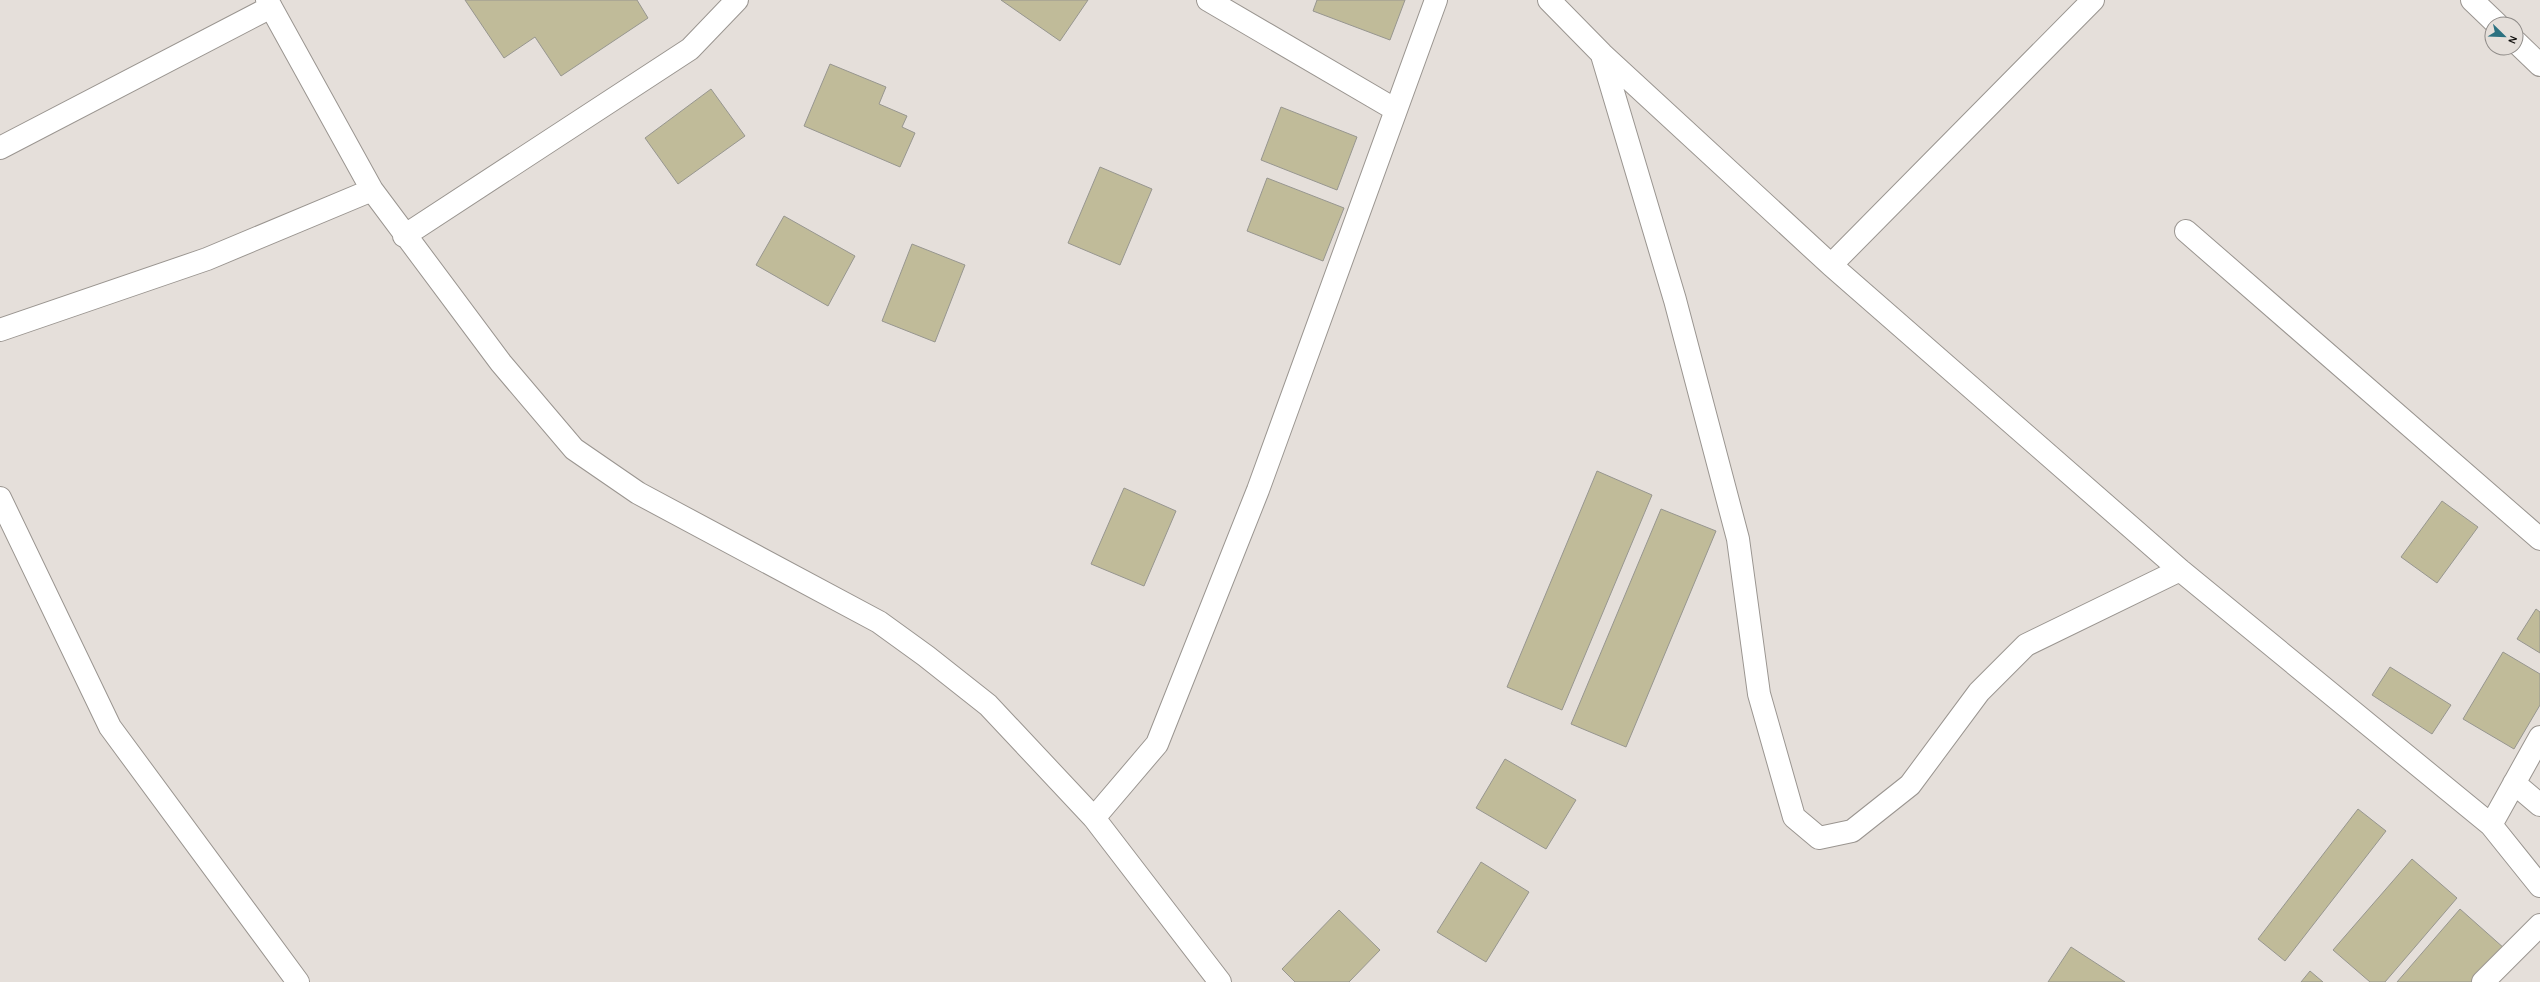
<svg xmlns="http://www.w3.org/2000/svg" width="2540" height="982" font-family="Karla,sans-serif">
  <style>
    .building { fill: #c0bb99; stroke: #97968f }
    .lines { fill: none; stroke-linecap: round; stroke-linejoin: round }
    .street-casing { stroke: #9a9590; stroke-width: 24 }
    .street { stroke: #fff; stroke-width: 22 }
  </style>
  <rect width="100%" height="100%" fill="#e5dfda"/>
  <path class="building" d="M465,0H637L648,18L561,76L535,37L504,58Z
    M1001,0H1088L1060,41Z
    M1317,0H1405L1390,40L1313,11Z
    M830,64L886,87L879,104L907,116L902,127L915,133L900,167L804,126Z
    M711,89L745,136L678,184L645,138Z
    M1281,107L1357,137L1337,190L1261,160Z
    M1100,167L1152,189L1120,265L1068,243Z
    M1267,178L1344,208L1323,261L1247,231Z
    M784,216L855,256L828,306L756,265Z
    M912,244L965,265L935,342L882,321Z
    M1597,471L1652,495L1562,710L1507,687Z
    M1124,488L1176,511L1144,586L1091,564Z
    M2442,501L2478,527L2437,583L2401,557Z
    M1661,509L1716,531L1626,747L1571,724Z
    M2536,609L2540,612V653L2517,639Z
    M2503,652L2540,674V705L2514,749L2463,719Z
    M2390,667L2451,705L2432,734L2372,695Z
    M1505,759L1576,800L1546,849L1476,808Z
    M2358,809L2386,831L2285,961L2258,939Z
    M2412,859L2457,898L2385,982H2370L2333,950Z
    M1481,862L1529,892L1486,962L1437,932Z
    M2460,909L2505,949L2476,982H2397Z
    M1339,910L1380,950L1349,982H1295L1282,969Z
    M2071,947L2125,982H2048Z
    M2310,971L2323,982H2301Z"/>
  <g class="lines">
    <g class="street-casing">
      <path id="street" d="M267,0L372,190L501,363L574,449L638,493L879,622L926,656L988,705L1094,818L1220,982
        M1208,0L1396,110
        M1549,0L1602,54L1831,265L2180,570L2491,825L2540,886
        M2472,0L2497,24
        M2516,42L2540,65
        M1602,55L1675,300L1738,539L1759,694L1794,817L1819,838L1852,831L1910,785L1979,692L2026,645L2180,570
        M0,148L271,7
        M2186,231L2540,539
        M404,236L690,49L737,0
        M1831,265L2093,0
        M0,330L207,259L372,190
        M0,498L110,727L298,982
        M2514,783L2540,805
        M1094,818L1157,744L1258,490L1436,0
        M2491,825L2540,737
        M2483,982L2540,925"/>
    </g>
    <use href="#street" class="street"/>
  </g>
  <g transform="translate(2504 36) rotate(113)"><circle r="19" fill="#e5dfda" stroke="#8f8b88"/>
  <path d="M0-3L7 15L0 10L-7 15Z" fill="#2c7180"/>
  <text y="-6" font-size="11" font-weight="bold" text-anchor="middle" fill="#0f0e0c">N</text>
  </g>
</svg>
